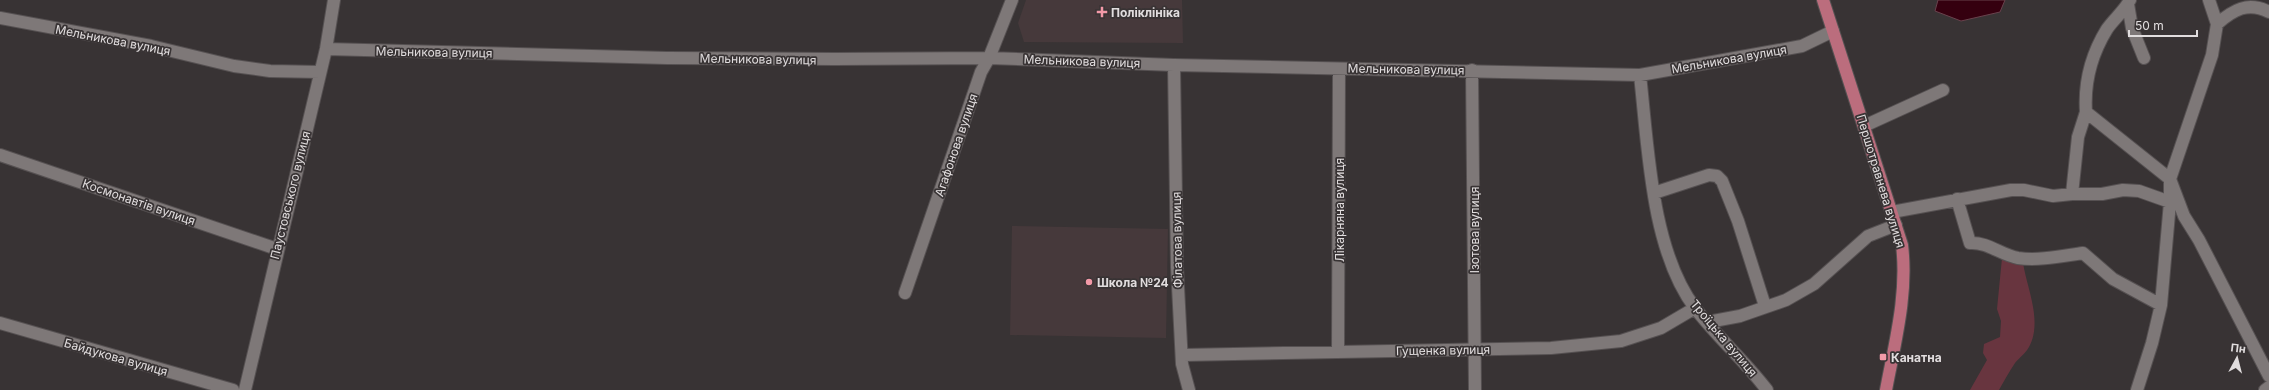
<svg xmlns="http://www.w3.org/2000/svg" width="2269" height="390" font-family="Inter,sans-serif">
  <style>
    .built { fill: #46393b }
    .green { fill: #68353f }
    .water { fill: #35000f; stroke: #69424d }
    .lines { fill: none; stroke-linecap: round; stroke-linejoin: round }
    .minor-casing { stroke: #565152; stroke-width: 14 }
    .major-casing { stroke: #565152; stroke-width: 14 }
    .minor { stroke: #7e7878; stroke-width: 12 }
    .major { stroke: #bb6d7d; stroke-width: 12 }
    .poi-dot { fill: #f39aa8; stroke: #383334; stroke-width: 1.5 }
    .labels { text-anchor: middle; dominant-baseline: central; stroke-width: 3.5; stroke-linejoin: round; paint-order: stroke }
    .poi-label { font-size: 12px; font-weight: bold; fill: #e1ddde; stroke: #383334; text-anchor: start }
    .street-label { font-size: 12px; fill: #e1ddde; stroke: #383334 }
  </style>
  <rect width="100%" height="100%" fill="#383334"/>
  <path class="built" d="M1026,0H1182L1183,43L1024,42L1018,23Z
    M1012,226L1168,229L1166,338L1010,335Z"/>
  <path class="green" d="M2002,258L2023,263C2027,288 2042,320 2030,345C2027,352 2020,357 2015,363C2009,372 2004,381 1999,390H1970L1987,360L1983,353L1984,344L2000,337L2001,321L1997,309Z"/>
  <path class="water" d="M1938,0H2005L2000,12L1961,21L1935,11Z"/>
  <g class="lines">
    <g class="minor-casing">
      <path id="minor" d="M2128,4L2132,28L2144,58
        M0,18L151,46L234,66L270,71L320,72
        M2217,24C2233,10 2248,1 2269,12
        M326,49L667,58L835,59L989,58L1174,65L1640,75L1802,46L1833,31
        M1174,65L1177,267L1182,364L1189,390
        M1472,70L1475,390
        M1640,75C1648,146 1651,250 1695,308C1717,337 1745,361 1767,390
        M2086,112C2084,82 2091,55 2107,29C2114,19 2124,11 2130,0
        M1864,126L1943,90
        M0,155L277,249
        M1654,193L1709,175L1717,176L1722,181L1738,221L1765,306
        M2072,194L2078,137L2086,112L2170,179L2184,216L2199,240L2269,376
        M1957,199L1970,243C1988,242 2001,255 2018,258C2039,261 2062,256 2083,253L2113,279L2161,305
        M1892,212L2011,190H2024L2053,196L2072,194H2102L2123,190L2139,191L2170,202
        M905,293L981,72L989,58L1012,0
        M1708,322L1740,316L1786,300L1814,284L1868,236L1896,225
        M0,323L233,390
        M1338,352L1339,69
        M1183,355L1551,348L1621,341L1661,328L1695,308
        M245,390L326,49L334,0
        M2137,390L2152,343L2161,305L2170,202V179L2212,55L2217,24L2209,0
        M2265,390L2269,387"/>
    </g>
    <g class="major-casing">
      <path id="major" d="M1823,0L1902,245C1908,294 1895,342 1886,390"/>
    </g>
    <use href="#minor" class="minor"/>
    <use href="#major" class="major"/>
  </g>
  <g class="poi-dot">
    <path d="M1100 6h4v4h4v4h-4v4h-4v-4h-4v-4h4z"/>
    <circle cx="1089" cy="282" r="4"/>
    <rect x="1879" y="353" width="8" height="8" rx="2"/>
  </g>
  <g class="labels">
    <g class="poi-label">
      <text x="1111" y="12">Поліклініка</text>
      <text x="1097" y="282">Школа №24</text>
      <text x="1891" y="357">Канатна</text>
    </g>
    <g class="street-label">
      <text transform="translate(113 40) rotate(11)">Мельникова вулиця</text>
      <text transform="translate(434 52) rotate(1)">Мельникова вулиця</text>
      <text transform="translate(758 59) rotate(1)">Мельникова вулиця</text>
      <text transform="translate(1729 59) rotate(-10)">Мельникова вулиця</text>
      <text transform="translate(1082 61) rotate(2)">Мельникова вулиця</text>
      <text transform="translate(1406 69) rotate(1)">Мельникова вулиця</text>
      <text transform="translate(956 145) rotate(-71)">Агафонова вулиця</text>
      <text transform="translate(1881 181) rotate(73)">Першотравнева вулиця</text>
      <text transform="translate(290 195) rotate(-76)">Паустовського вулиця</text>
      <text transform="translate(139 202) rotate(19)">Космонавтів вулиця</text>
      <text transform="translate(1339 210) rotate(-90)">Лікарняна вулиця</text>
      <text transform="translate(1474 230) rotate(-90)">Ізотова вулиця</text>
      <text transform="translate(1177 240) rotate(-91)">Філатова вулиця</text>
      <text transform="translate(1724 338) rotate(50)">Троїцька вулиця</text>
      <text transform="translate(1443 350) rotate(-1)">Гущенка вулиця</text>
      <text transform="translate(116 357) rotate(16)">Байдукова вулиця</text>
    </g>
  </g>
  <g transform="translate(2237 358) rotate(7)" stroke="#383334" stroke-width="3" paint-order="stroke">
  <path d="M0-3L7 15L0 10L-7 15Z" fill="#e1ddde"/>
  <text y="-6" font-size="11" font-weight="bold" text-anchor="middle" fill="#e1ddde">Пн</text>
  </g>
  <path d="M2129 30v6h68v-6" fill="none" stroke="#e1ddde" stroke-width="2"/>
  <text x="2135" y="30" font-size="12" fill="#e1ddde" stroke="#383334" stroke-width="3" paint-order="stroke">50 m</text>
</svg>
